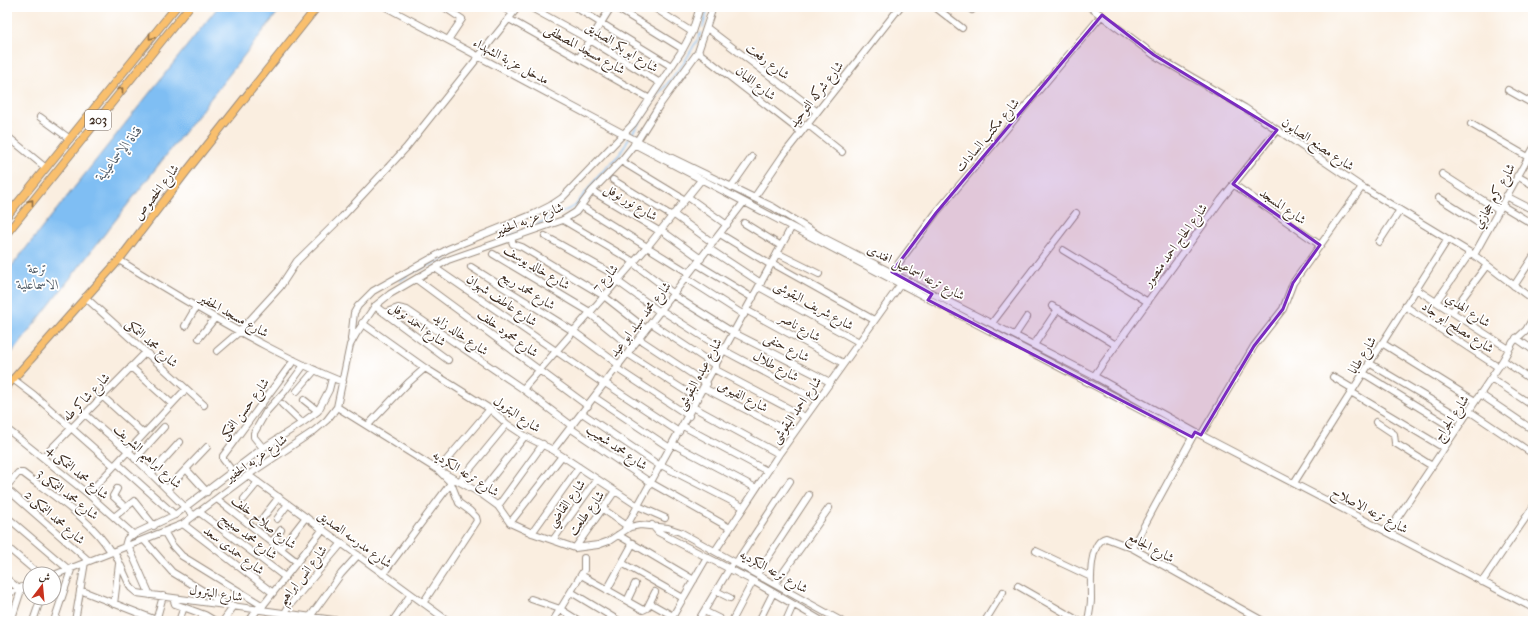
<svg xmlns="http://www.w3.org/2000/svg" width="1540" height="628" font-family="'IM FELL French Canon',Amiri,serif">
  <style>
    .water { fill: #7fbef3; stroke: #5d7488 }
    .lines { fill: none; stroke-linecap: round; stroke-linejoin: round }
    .stream { stroke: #7fbef3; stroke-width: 1.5 }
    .minor-casing { stroke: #9a8c7f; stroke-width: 8 }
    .major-casing { stroke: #9a8c7f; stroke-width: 9 }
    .minor { stroke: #fff; stroke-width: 6 }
    .major { stroke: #f9bf6d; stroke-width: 7 }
    .oneway { stroke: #906d42 }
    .marked { fill: #7b2cbf; fill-opacity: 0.2; stroke: #7b2cbf; stroke-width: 3; stroke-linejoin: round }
    .labels { text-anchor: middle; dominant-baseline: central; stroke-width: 3.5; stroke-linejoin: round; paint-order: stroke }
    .shield { fill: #fff; stroke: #766a62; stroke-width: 1 }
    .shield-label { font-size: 12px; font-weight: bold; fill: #3b2a1e }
    .street-label { font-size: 13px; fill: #3b2a1e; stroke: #fff }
    .water-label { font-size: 14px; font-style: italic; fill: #535e69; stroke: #fff }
  </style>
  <rect width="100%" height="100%" fill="#fff"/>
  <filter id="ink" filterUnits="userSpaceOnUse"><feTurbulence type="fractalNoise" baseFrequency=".025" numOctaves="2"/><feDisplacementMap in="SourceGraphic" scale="8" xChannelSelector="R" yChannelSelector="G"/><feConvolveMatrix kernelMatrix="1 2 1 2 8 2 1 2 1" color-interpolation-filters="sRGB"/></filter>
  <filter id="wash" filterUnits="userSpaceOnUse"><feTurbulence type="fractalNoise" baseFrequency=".012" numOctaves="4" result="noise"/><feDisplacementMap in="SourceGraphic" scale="16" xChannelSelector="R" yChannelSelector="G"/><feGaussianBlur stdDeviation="0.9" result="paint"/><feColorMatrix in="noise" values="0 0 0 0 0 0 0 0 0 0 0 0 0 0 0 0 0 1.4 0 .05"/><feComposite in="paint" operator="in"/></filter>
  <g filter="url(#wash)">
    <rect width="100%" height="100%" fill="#faeee0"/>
    <path class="water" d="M218,7H282L7,359V272Z"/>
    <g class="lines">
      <path class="stream" d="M703,27L708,7
        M631,135L655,99L684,63L701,33
        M503,238L530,228L575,206L602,172L620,154L629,138
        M411,273L446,258
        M400,281L408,275"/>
    </g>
  </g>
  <g filter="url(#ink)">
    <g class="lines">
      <g class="minor-casing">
        <path id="minor" d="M386,7L637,141L773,207L820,236L1094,376L1195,432L1533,608
          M444,7L462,19L448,40
          M502,7L513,13
          M530,7L590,40L660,83
          M575,7L671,66
          M615,7L683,49
          M653,7L692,32
          M935,7L962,28
          M968,7L972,10
          M1090,7L1154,55L1245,108L1362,187L1474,255L1533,300
          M509,19L650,99
          M707,28L816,111
          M698,52L801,132
          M579,58L611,7
          M1508,90L1533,104
          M40,117L70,139
          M807,124L842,152
          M1471,124L1528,157
          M7,136L46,168
          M634,144L1192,437
          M621,161L685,200
          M1442,174L1498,210
          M1517,176L1533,185
          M613,180L672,216
          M1233,184L1320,245
          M731,187L752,157
          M592,191L659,231
          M1506,196L1533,210
          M688,197L727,225
          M754,198L784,154L900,7
          M1439,198L1488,229
          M1501,205L1531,223L1533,221
          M581,206L689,273
          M673,214L713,243
          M563,220L634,262
          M744,223L781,246
          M661,230L701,259
          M720,234L771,265
          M545,236L620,278
          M511,238L513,244L522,247L604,296L646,329
          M1379,242L1400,210
          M708,248L761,283
          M1063,250L1148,302
          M777,253L819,274
          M493,254L590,312
          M1474,255L1533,149
          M119,260C167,290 215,319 266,346C291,359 316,372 343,382
          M633,263L674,294
          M772,263L874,320
          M697,264L753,298
          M471,267L573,331L619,365
          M435,268L604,384
          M892,272L936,213L1102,15
          M686,278L744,315
          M416,279L588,406
          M617,281L660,312
          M1514,286L1533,257
          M759,287L859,342
          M1416,289L1509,349
          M673,295L734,333L830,382
          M85,297L204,405
          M1436,302L1470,253
          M375,306L448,360
          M1052,306L1116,345
          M1405,306L1498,367
          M661,310L725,351L817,400
          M746,310L843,363
          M1452,312L1487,265
          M384,313L398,308L407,310L523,389L572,426
          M589,313L632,348
          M362,323L425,368L490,409L507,424L525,436L553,450L638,506L665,518
          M651,323L716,366
          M992,323L1076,213
          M185,326L196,307
          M1015,335L1027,317
          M199,338L215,318
          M1516,338L1533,350
          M351,339L354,313L358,306L373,291L448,249L534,214L550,206L562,198L633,124L683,49L692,32L700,7
          M639,339L707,384
          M1382,343L1475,401
          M1034,345L1058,309
          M217,351L239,332L280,287L297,261L342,217L406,148L518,7
          M628,354L698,399
          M1503,360L1533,381
          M1369,363L1463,419
          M131,367L172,404
          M616,368L689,416
          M714,369L805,417
          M1363,373L1456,430
          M1094,376L1221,200L1277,130
          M1333,377L1353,389
          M1491,378L1533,406
          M13,379L34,395L114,466
          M605,383L679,432
          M704,388L793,434
          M523,389L648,246L701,180
          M297,391L315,370
          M1351,392L1444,448
          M1480,394L1533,430
          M102,396L144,434
          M594,397L670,448
          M304,400L318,411
          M282,404L302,423
          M337,407L438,470L480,493L498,506L510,523L532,533L575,548L598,545L609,541L630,527L640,525L668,528L680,532L841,621
          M693,407L779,454
          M1469,411L1533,454
          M582,413L660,466
          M85,414L128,451L194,516
          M1376,422L1394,434L1395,443L1432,466
          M368,425L408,383L425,368
          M683,426L767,471
          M570,428L651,483L730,528
          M7,429L88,494L134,535
          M1201,435L1254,346L1283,309L1293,283L1362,187
          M673,444L756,488
          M263,448L254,437V433L266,412L285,391L304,365
          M553,450L744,202
          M43,457L146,352
          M135,459L164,427
          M117,463L175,515
          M661,465L743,507
          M186,469L207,492
          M233,472L223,459V456L294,360
          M151,474L180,442
          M248,475L448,621
          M460,481L507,424
          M1294,483L1448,239
          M7,486L18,473H23C54,497 90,518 111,552
          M7,489L89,561
          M117,489L113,496L126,508
          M167,489L207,447
          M480,493L525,436
          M88,494L186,389
          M217,499L297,562
          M244,499L258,482
          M498,506L543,444
          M603,509L627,526
          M199,512L285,577
          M7,517L68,569
          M114,517L134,501L154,526
          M277,519L288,504
          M261,520L279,497
          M510,523L562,456
          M183,524L273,593
          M652,525L658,532L753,581L822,621
          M625,529L791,228
          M1388,532L1503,360L1513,342L1526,330L1533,318
          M165,533L172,545L182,556L263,606
          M532,533L579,467
          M618,535L694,580
          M144,540L172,572L223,603
          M553,540L597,479
          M272,542L281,530
          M128,545L150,595
          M125,546L127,539L130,536L175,515L263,448L302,423L318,411L329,390L332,378
          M7,547L39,574
          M575,548L615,491
          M1132,548L1194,434
          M281,549L306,517
          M114,551L131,588L137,593L341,621
          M715,551L779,454L900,285
          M1036,551L1091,577
          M622,563L683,598
          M736,563L790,481
          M383,574L451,483
          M757,574L809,495
          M54,575L183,524L248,475L314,431L327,420L337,407L350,345L356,334L375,306L390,294L448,260L563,220L576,212L592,191L621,161L637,141L659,106L698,52L713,7
          M581,575L643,610L647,608L655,592
          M7,579L19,589
          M1482,582L1533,507
          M775,584L829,508
          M1018,586L1079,621
          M80,590L156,620
          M607,590L633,543
          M716,591L730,598
          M571,592L619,621
          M7,594L30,584
          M173,598L175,604L205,615L215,621
          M531,599L560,609L579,621
          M627,601L635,584
          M423,603L477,521L476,517L470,511L459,503L451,483L438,470L490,409
          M650,603L673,616
          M114,604L119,564
          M261,608L323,529
          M704,611L720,619
          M11,621L22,587
          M33,621L41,598
          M54,621L72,567
          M75,621L85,562
          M156,621L163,596
          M179,621L184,607
          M223,621L234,606
          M249,621L258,609
          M280,621L289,606L342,543
          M307,621L341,574L358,555
          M393,621L411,594
          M553,621L581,575L584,570V558
          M670,621L707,557
          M698,621L731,566
          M732,621L753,581
          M759,621L773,593
          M786,621L793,605
          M985,621L1003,592
          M1088,621C1089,614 1091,606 1091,599C1091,585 1088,542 1106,538L1132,548L1263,621"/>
      </g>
      <g class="major-casing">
        <path id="major" d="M7,216L176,7
          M7,233L189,7
          M7,386L119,260L186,172L317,7"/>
      </g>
      <use href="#minor" class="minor"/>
      <use href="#major" class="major"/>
    </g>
    <defs><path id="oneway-chevron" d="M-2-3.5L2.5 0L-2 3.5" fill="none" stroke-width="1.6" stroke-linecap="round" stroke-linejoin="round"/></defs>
    <g class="oneway">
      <use href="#oneway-chevron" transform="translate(151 37) rotate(129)"/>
      <use href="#oneway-chevron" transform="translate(121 90) rotate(-52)"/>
      <use href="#oneway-chevron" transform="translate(31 202) rotate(-51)"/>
    </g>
  </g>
  <path class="marked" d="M1102,15L1154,55L1277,130L1233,184L1320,245L1293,283L1283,309L1254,346L1201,435L1195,432L1192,437L928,300L932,294L892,272L936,213Z"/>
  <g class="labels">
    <rect class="shield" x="85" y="110" width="26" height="20" rx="3"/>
    <g class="shield-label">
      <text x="98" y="120">203</text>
    </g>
    <g class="street-label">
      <text transform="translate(622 47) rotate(32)">شارع ابو بكر الصديق</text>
      <text transform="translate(585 49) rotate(29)">شارع مسجد المصطفى</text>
      <text transform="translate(511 61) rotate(28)">مدخل عزبة الشهداء</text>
      <text transform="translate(768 61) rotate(37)">شارع رفعت</text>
      <text transform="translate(756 83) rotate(38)">شارع اللبان</text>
      <text transform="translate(816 94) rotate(-52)">شارع شركه التوحيد</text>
      <text transform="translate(987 135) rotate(-50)">شارع مكتب السادات</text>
      <text transform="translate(1318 144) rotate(34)">شارع مصنع الصابون</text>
      <text transform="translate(156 192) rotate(-53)">شارع الخصوص</text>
      <text transform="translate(1494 196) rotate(-61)">شارع كرم حجازي</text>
      <text transform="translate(631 202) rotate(31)">شارع نور نوفل</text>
      <text transform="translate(1283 206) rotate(35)">شارع المسجد</text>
      <text transform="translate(529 219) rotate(-21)">شارع عزبه الحفير</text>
      <text transform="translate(1175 245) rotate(-54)">شارع الحاج احمد منصور</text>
      <text transform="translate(537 267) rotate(31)">شارع خالد يوسف</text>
      <text transform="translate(916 272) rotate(27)">شارع ترعه اسماعيل افندى</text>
      <text transform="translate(605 278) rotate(-49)">شارع 7</text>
      <text transform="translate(528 290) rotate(32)">شارع محمد ربيع</text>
      <text transform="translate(502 300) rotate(34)">شارع عاطف شهوان</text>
      <text transform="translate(814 305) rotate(29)">شارع شريف البقوشى</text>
      <text transform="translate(1468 310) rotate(33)">شارع الهدي</text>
      <text transform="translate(234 315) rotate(29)">شارع مسجد الحفير</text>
      <text transform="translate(640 319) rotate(-52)">شارع محمد سيد ابو عيد</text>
      <text transform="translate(418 324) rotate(36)">شارع احمد نوفل</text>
      <text transform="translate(800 327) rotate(29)">شارع ناصر</text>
      <text transform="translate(1458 327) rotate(33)">شارع مصلح ابو جاد</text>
      <text transform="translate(508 333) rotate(36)">شارع محمود خلف</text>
      <text transform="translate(461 334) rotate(35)">شارع خالد زايد</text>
      <text transform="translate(152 343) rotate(42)">شارع محمد النمكى</text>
      <text transform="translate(787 347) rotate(27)">شارع حنفى</text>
      <text transform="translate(1362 355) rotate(-58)">شارع طابا</text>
      <text transform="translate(776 366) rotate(28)">شارع طلال</text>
      <text transform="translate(699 374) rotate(-61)">شارع عبده البقوشى</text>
      <text transform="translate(743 396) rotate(27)">شارع الفيومى</text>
      <text transform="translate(86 397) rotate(-46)">شارع شاكر طه</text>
      <text transform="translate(244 409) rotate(-53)">شارع حسن النمكى</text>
      <text transform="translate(796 410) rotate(-55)">شارع احمد البقوشى</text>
      <text transform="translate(517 414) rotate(34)">شارع البترول</text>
      <text transform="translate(1451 418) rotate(-56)">شارع الجراج</text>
      <text transform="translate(617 447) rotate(34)">شارع محمد شعيب</text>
      <text transform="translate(148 456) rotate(43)">شارع ابراهيم الشريف</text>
      <text transform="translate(256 458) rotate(-35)">شارع عزبه الحفير</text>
      <text transform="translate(78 472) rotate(40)">شارع محمد النمكى 4</text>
      <text transform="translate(466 473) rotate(32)">شارع ترعه الكرديه</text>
      <text transform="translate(68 494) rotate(38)">شارع محمد النمكى 3</text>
      <text transform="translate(566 503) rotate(-54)">شارع القاضي</text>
      <text transform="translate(1370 510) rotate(28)">شارع ترعه الاصلاح</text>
      <text transform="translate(586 513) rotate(-54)">شارع طلعت</text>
      <text transform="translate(55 517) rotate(41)">شارع محمد النمكى 2</text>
      <text transform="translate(264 522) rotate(38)">شارع صلاح خلف</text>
      <text transform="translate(249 536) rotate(37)">شارع محمد صبيح</text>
      <text transform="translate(355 539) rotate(36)">شارع مدرسه الصديق</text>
      <text transform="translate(1151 547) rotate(28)">شارع الجامع</text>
      <text transform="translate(234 550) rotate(37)">شارع حمدى سعد</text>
      <text transform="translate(774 571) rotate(29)">شارع ترعه الكرديه</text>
      <text transform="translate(302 575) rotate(-52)">شارع انس ابراهيم</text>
      <text transform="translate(216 593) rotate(8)">شارع البترول</text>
    </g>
    <g class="water-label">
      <text transform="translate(119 153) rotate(-52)">قناة الإسماعيلية</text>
      <text x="38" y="268">ترعة<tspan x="38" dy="16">الاسماعلية</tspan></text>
    </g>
  </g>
  <rect width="1540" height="628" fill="none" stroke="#fff" stroke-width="24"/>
  <g transform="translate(42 586) rotate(16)"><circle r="19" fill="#ffffff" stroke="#b1aaa5"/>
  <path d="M0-3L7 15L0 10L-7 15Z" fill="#c8321e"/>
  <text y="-6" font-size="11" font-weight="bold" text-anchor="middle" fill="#3b2a1e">ش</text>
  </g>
</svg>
